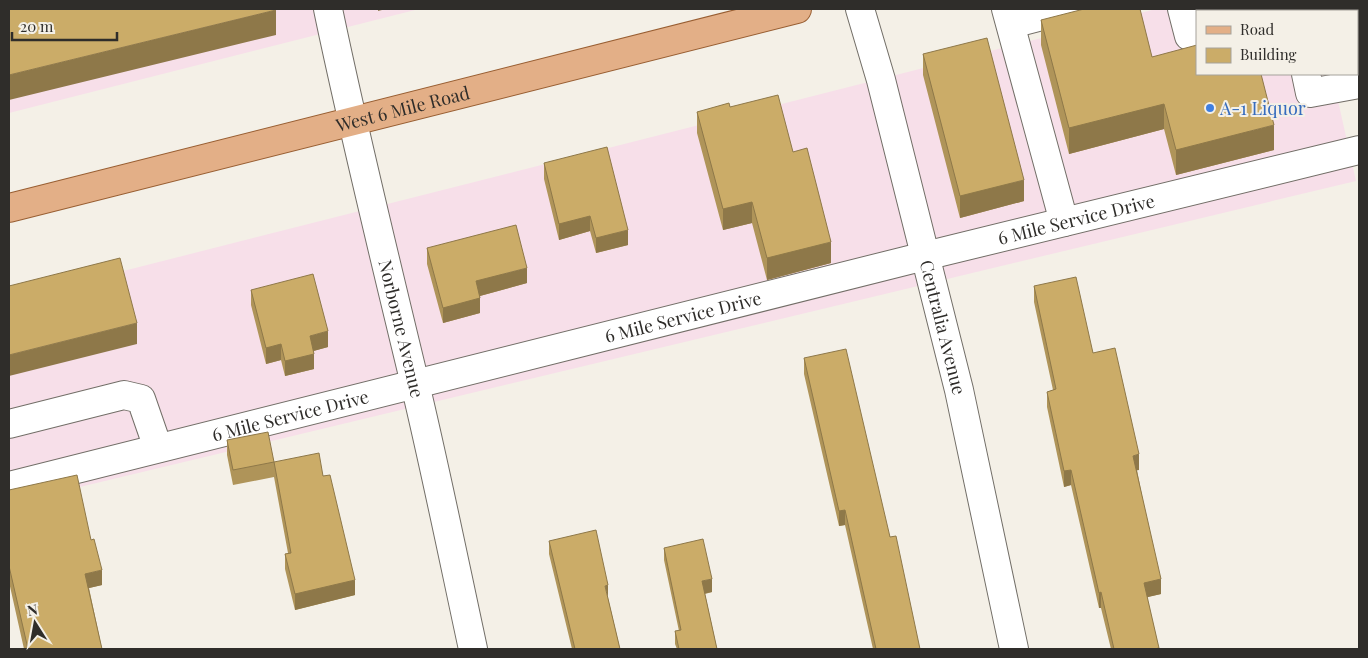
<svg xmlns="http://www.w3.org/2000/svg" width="1368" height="658" font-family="'Playfair Display',serif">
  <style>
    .commercial { fill: #f7dfe9 }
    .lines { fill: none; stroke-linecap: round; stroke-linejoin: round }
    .minor-casing { stroke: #726e67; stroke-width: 30 }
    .major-casing { stroke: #985e32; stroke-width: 30 }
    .minor { stroke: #fff; stroke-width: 28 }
    .major { stroke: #e3af87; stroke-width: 28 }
    .wall { fill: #af9459 }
    .shaded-wall { fill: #8e7849 }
    .building { fill: #cbac68; stroke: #8e7849 }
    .shop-dot { fill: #3f7fe0; stroke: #f4f0e7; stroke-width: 2 }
    .labels { text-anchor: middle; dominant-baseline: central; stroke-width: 4; stroke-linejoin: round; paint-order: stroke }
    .street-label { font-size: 18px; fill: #2f2d2a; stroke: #f4f0e7 }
    .shop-label { font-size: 18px; fill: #366cbe; stroke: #f4f0e7; text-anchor: start }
  </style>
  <rect width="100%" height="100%" fill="#f4f0e7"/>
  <path class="commercial" d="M9,9H419L9,113Z
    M1156,9H1317L1318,11H1197V74H1332L1356,181L9,504V300Z"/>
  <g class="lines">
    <g class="minor-casing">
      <g id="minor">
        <path id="s1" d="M328,9C354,134 385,259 415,384C436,472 454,561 473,649"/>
        <path id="s2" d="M860,9L881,80L959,390L1014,649"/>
        <path d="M1006,9L1064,222"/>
        <path d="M1182,9L1189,36L1197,34"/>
        <path d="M1011,24L1069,9"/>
        <path d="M1306,74L1310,93L1359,84"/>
        <path d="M9,424L124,395L141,399L158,448"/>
        <path id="s3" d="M9,486L925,256L1359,150"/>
      </g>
    </g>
    <g class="major-casing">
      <g id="major">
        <path id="s4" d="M9,208L797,9"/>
      </g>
    </g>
    <use href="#minor" class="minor"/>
    <use href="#major" class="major"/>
  </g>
  <path class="wall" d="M1041,20L1152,57L1274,150L1176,175L1164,129L1069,154L1041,45Z
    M923,54L1024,201L960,218L923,75Z
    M697,112L793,152L831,263L767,280L752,223L723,230L697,133Z
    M544,163L628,245L596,253L590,231L559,240L544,179Z
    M427,248L527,283L480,296V313L443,323L427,264Z
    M1034,286L1093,353L1139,470H1137L1161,594L1147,597L1159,649H1111L1101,608H1099L1071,485L1064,487L1047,407V392L1053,390L1034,302Z
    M251,290L328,347L313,351L314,369L285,376L281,360L266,364L251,305Z
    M804,358L890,537L920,649H873L845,525L839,526L804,374Z
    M227,440L274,462L323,476L355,595L295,610L285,569V554L288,553L274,477L233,485L227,455Z
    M9,490L102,585L89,588L102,649H24L9,582Z
    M549,541L608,598L620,649H572L549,554Z
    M664,548L712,592L705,594L717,649H677L675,644V631H679L664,560Z"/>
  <path class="shaded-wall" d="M378,9H386L378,11Z
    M276,10V35L9,100V75Z
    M1164,104V129L1069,154V128Z
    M1274,125V150L1176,175V150Z
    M1024,180V201L960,218V196Z
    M752,202V223L723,230V209Z
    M590,216V231L559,240V224Z
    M628,230V245L596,253V238Z
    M831,242V263L767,280V258Z
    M527,268V283L476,297V281Z
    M480,298V313L443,323V308Z
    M137,323V344L9,376V355Z
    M328,331V347L310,352V336Z
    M281,344V360L266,364V348Z
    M314,354V369L285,376V361Z
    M1139,454V470L1133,471V456Z
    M1071,470V485L1064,487V471Z
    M845,510V525L839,526V511Z
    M102,570V585L85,589V574Z
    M712,579V592L702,594V581Z
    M1161,579V594L1144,598V583Z
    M355,580V595L295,610V594Z
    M608,585V598L605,586Z
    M1101,592V608H1099V593Z"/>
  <path class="building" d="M9,9H275L276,10L9,75Z
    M1084,9H1140L1152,57L1197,45V74H1261L1274,125L1176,150L1164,104L1069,128L1041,20Z
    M987,38L1024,180L960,196L923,54Z
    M778,95L793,152L807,148L831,242L767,258L752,202L723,209L697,112L729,103L730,107Z
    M607,147L628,230L596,238L590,216L559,224L544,163Z
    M516,225L527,268L476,281L480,298L443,308L427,248Z
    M120,258L137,323L9,355V286Z
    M313,274L328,331L310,336L314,354L285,361L281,344L266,348L251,290Z
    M1076,277L1093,353L1115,348L1139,454L1133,456L1161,579L1144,583L1159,648L1154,649H1114L1101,592L1099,593L1071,470L1064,471L1047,392L1056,389L1034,286Z
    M846,349L890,537L896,536L920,649H876L845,510L839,511L804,358Z
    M268,432L274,462L233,470L227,440Z
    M319,453L323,476L330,475L355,580L295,594L285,554L291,553L274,462Z
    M77,475L91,540L94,539L102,570L85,574L102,649H28L9,566V490Z
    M596,530L608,585L605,586L620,649H575L549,541Z
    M703,539L712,579L702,581L717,649H679L675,631L681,630L664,548Z"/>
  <circle class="shop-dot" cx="1210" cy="108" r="5"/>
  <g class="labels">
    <g class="street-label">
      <text stroke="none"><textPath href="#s4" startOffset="406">West 6 Mile Road</textPath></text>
      <text stroke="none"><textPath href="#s3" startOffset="1100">6 Mile Service Drive</textPath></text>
      <text stroke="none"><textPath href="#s3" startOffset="695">6 Mile Service Drive</textPath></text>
      <text stroke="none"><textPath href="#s2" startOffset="329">Centralia Avenue</textPath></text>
      <text stroke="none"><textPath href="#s1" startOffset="328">Norborne Avenue</textPath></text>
      <text stroke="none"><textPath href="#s3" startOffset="290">6 Mile Service Drive</textPath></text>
    </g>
    <g class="shop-label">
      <text x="1220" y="108">A-1 Liquor</text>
    </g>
  </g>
  <rect width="1368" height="658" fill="none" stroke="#2f2d2a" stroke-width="20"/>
  <rect x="1196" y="10" width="162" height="65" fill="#f4f0e7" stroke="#a5a29b"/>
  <rect x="1206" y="26" width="25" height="8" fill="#e3af87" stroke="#a5a29b"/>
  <text x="1240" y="35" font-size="15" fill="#2f2d2a">Road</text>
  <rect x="1206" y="48" width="25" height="15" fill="#cbac68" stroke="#a5a29b"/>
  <text x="1240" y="60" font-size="15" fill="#2f2d2a">Building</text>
  <g transform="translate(35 623) rotate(349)" stroke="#f4f0e7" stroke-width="4" paint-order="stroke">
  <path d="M0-4L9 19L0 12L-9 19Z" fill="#2f2d2a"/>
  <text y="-8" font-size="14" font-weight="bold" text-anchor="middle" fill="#2f2d2a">N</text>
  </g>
  <path d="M12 32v8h105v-8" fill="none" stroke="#2f2d2a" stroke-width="2.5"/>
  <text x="20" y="32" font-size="15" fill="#2f2d2a" stroke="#f4f0e7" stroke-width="4" paint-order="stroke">20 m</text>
</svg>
